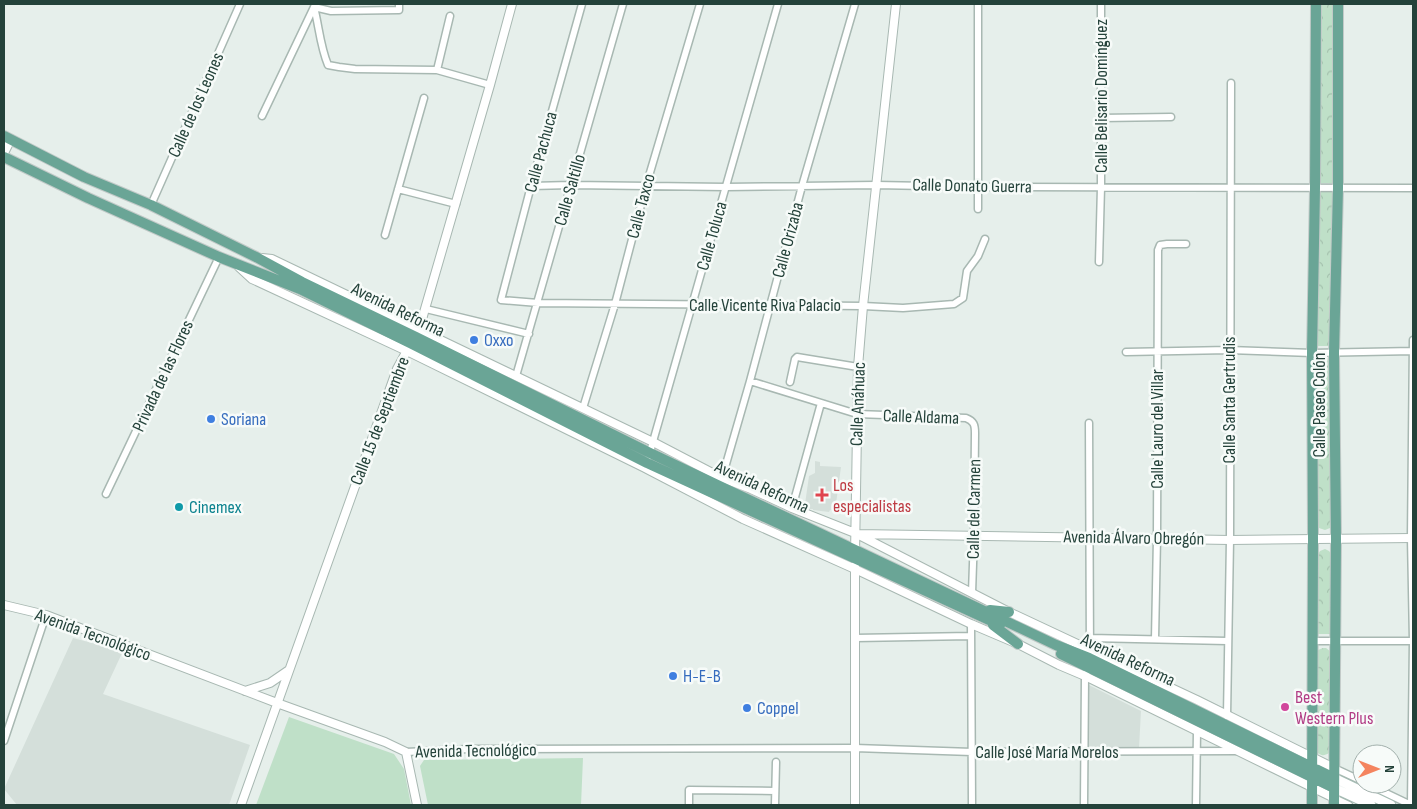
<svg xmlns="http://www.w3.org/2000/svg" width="1417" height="809" font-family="'Sofia Sans Condensed',sans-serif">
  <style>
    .built { fill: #d4dfda }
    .park { fill: url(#park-crowns) }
    .garden { fill: #bfe0c8 }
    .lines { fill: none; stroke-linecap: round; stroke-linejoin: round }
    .minor-casing { stroke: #a8b8b2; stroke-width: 9 }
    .tertiary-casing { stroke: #a8b8b2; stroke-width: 10 }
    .secondary-casing { stroke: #a4bbb3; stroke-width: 11 }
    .primary-casing { stroke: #c2cac8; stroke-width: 12 }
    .minor { stroke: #fff; stroke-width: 6 }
    .tertiary { stroke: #fff; stroke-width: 8 }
    .secondary { stroke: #fff; stroke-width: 9 }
    .primary { stroke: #6aa596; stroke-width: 10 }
    .shop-dot { fill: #3f7fe0; stroke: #f7fbf9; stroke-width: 2 }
    .health-dot { fill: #e0444e; stroke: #f7fbf9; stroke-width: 2 }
    .culture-dot { fill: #0f9aa8; stroke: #f7fbf9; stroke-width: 2 }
    .hotel-dot { fill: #d1479c; stroke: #f7fbf9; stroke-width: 2 }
    .labels { text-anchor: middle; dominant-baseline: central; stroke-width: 5; stroke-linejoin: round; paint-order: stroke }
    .street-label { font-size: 18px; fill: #24423a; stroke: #f7fbf9 }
    .shop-label { font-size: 18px; fill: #366cbe; stroke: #f7fbf9; text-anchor: start }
    .health-label { font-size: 18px; fill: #be3a42; stroke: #f7fbf9; text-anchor: start }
    .culture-label { font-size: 18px; fill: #0d838f; stroke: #f7fbf9; text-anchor: start }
    .hotel-label { font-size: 18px; fill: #b23c85; stroke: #f7fbf9; text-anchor: start }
  </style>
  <defs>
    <pattern id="park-crowns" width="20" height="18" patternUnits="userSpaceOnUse" patternTransform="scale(1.25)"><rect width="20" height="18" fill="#bfe0c8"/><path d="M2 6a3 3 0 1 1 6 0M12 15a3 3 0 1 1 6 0" fill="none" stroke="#a4c1ad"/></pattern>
  </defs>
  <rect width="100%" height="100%" fill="#e6efeb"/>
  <path class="built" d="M815,461L820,462V466L841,467L835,511L830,510L829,512L813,510V509H810L805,504L809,476L815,473Z
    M73,638L123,651L103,694L250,745L229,805H17L4,789Z
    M1089,685L1141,711L1139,748H1089Z"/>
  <path class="park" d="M1318,4H1336L1334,183H1317Z
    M1317,190L1334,191L1331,346H1317Z
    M1316,358H1331L1332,523L1330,528L1325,530L1319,528L1318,523Z
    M1325,549L1329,551L1332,555L1331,634H1316L1317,556L1320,551Z
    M1323,648H1326L1331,652V750L1329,753C1324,756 1321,756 1317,752V653L1318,650Z"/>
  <path class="garden" d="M289,717L394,754L404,769L411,805H256Z
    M583,758L581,805H428L420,766L424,760Z"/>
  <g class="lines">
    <g class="minor-casing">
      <path id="minor" d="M582,4L531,186L501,300L538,303L863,306L903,308L954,304L963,298L967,271L978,256L985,239
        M314,7C319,26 320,46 328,65L339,67L355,69L437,70L490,85
        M314,7L331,11L399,10V4
        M437,70L450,16
        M262,116L314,7
        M1100,118L1171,117
        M531,186L571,185L726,187L876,185L978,187L1413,188
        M398,189L456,204
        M151,205L240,4
        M978,209V4
        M385,235L424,98
        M1099,262L1101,187V4
        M426,309L529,334
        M1126,352L1229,350L1312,353L1413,351
        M516,376L623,4
        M750,381L857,414L966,418C974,421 975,425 975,433L974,535L972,593
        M790,382L795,359L797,357L858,367
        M583,408L615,304L646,186L700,4
        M1089,423L1090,655
        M646,466L778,4
        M722,478L750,381L802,186L855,4
        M106,494L219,257
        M792,508L821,403
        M971,624L972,805
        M855,638L971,636
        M1090,638L1227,641
        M1155,639L1157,538L1158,250L1160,245L1167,244H1186
        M1313,641H1413
        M1227,716L1230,540L1231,83
        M4,741L46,615
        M406,752L469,749L855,748L972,752L1237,751
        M1334,768L1362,781
        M1367,784L1411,805
        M1334,798L1349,805
        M689,805V790L775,791
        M775,805L776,762
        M1084,805L1085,676L1087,672
        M1196,805L1197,731
        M1411,805L1413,641L1411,538L1413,340"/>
    </g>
    <g class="tertiary-casing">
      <path id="tertiary" d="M4,153L11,139
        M262,258L272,259L653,442L722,478L751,489L792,508L855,533L1009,612L1197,700L1334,768
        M239,267L252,279L407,351L645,468L743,519L855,569L971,624L1018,644L1059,665L1085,676L1334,798
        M418,333L490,85L512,4
        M857,534L1230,540L1413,538
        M855,555L858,367L863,306L896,4
        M855,566V805
        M4,605L46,615L277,703L385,742L406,752L417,805
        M245,691L270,683L289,670
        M241,805L397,369L409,347"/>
    </g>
    <g class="secondary-casing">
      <path id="secondary" d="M1334,778L1391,805
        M1334,788L1371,805"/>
    </g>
    <g class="primary-casing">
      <path id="primary" d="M4,136L84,177L151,205L256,257L302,282L416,337L650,453L1056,645L1089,658L1334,778
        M4,157L88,198L219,257L300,289L412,344L647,463L1000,625
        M990,610L1009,612
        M993,625L1018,644
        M1061,654L1334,788
        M1312,805L1313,539L1312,353L1315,188L1316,4
        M1334,805L1336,539L1334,353L1338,188V4"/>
    </g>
    <use href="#minor" class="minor"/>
    <use href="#tertiary" class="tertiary"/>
    <use href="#secondary" class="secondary"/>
    <use href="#primary" class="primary"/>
  </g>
  <g class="shop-dot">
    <circle cx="474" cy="340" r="5"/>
    <circle cx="211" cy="419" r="5"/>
    <circle cx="673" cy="676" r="5"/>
    <circle cx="747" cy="708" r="5"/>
  </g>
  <path class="health-dot" d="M819.5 487.5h5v5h5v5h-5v5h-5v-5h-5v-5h5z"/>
  <circle class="culture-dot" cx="179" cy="507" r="5"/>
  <circle class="hotel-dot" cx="1285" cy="707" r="5"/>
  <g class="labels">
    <g class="street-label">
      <text transform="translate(1101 96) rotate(-90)">Calle Belisario Domínguez</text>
      <text transform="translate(196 105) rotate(-66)">Calle de los Leones</text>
      <text transform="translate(541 152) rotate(-75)">Calle Pachuca</text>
      <text transform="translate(972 186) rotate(1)">Calle Donato Guerra</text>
      <text transform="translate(570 190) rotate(-74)">Calle Saltillo</text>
      <text transform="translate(641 206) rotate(-75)">Calle Taxco</text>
      <text transform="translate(712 236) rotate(-74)">Calle Toluca</text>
      <text transform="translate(788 240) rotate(-75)">Calle Orizaba</text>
      <text x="765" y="305">Calle Vicente Riva Palacio</text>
      <text transform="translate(398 310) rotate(26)">Avenida Reforma</text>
      <text transform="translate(163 376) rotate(-65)">Privada de las Flores</text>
      <text transform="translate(1229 400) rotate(-90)">Calle Santa Gertrudis</text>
      <text transform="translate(858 404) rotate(-88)">Calle Anáhuac</text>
      <text transform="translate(1319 405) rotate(-90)">Calle Paseo Colón</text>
      <text transform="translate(921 417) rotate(2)">Calle Aldama</text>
      <text transform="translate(380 421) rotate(-69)">Calle 15 de Septiembre</text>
      <text transform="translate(1157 429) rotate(-90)">Calle Lauro del Villar</text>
      <text transform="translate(762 487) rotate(25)">Avenida Reforma</text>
      <text transform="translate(974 509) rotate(-89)">Calle del Carmen</text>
      <text transform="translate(1134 538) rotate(1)">Avenida Álvaro Obregón</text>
      <text transform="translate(93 635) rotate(20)">Avenida Tecnológico</text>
      <text transform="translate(1128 660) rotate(25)">Avenida Reforma</text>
      <text transform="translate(476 751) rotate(-1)">Avenida Tecnológico</text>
      <text x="1047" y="752">Calle José María Morelos</text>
    </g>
    <g class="shop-label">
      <text x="484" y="340">Oxxo</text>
      <text x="221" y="419">Soriana</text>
      <text x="683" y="676">H-E-B</text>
      <text x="757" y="708">Coppel</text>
    </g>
    <g class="health-label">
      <text x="833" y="485">Los<tspan x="833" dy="21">especialistas</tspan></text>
    </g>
    <g class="culture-label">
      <text x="189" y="507">Cinemex</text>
    </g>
    <g class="hotel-label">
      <text x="1295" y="697">Best<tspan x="1295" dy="21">Western Plus</tspan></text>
    </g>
  </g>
  <rect width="1417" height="809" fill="none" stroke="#24423a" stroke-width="10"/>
  <g transform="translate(1377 769) rotate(90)"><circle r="24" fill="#f7fbf9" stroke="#a3b1ad"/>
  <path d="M0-4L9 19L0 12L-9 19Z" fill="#f4845f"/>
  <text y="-8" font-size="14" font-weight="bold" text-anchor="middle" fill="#24423a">N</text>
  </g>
</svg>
